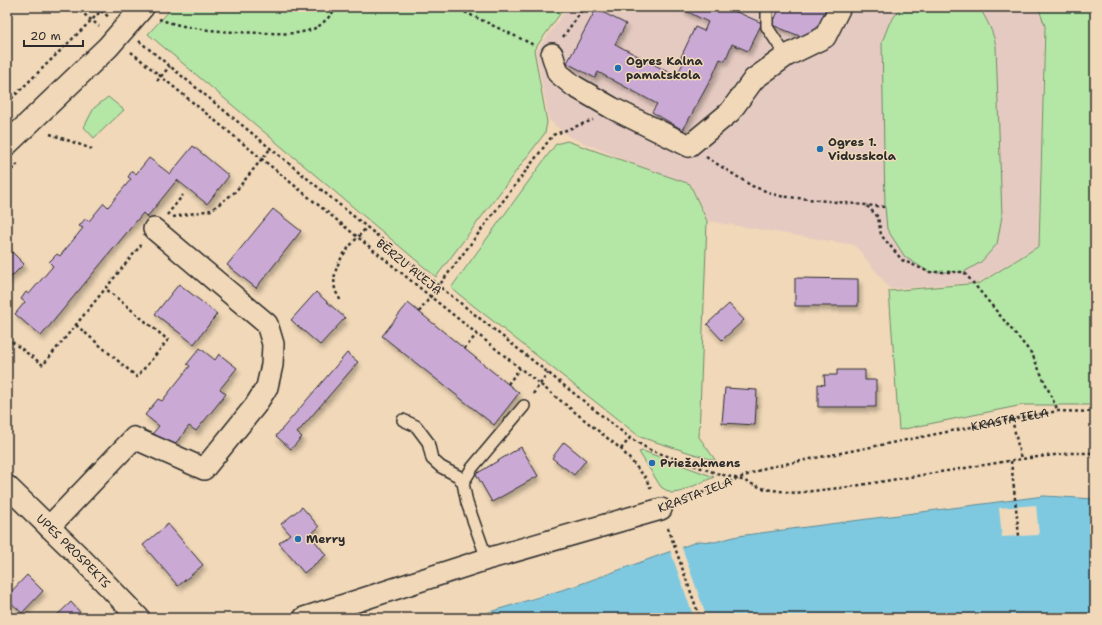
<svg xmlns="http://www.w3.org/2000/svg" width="1102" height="625" font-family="'Shantell Sans',sans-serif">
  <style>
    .built { fill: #e5cac1 }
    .green { fill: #b4e6a6; stroke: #708868 }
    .water { fill: #7fc9e0; stroke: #5d8a98 }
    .pier { fill: #f0d8b8 }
    .building { fill: #caaad5; stroke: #2b2b2b; filter: url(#shadow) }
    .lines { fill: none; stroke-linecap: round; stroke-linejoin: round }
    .service-casing { stroke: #2b2b2b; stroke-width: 14 }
    .minor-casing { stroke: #2b2b2b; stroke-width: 24 }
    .secondary-casing { stroke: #2b2b2b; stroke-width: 25 }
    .path { stroke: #2b2b2b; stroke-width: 2.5; stroke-dasharray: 3 3; stroke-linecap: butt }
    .service { stroke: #f0d8b8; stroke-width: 11 }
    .minor { stroke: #f0d8b8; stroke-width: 21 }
    .secondary { stroke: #f0d8b8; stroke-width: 22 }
    .poi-dot { fill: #1f6fb2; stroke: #f0d8b8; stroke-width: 1.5 }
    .labels { text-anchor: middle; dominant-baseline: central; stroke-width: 3; stroke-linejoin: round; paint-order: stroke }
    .poi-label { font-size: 12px; font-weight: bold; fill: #2b2b2b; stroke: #f0d8b8; text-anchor: start }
    .street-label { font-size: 12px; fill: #2b2b2b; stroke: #f0d8b8 }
  </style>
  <defs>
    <filter id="shadow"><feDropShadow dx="2.5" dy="4.5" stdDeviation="2" flood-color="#0004"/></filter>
  </defs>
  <rect width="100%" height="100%" fill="#f0d8b8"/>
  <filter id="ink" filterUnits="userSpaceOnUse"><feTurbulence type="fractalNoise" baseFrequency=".025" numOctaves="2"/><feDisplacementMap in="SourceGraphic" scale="8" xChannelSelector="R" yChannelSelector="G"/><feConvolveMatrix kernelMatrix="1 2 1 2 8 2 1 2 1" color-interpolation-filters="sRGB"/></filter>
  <g filter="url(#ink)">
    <path class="built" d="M568,7H1037L1044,26L1038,246L979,282L890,289L855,245L708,221L691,184L629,162L568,136L549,120L536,52Z"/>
    <path class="green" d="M173,7H565L534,50L547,122L545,133L436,277L148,34Z
      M901,7H979C987,20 993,31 996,46L1002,216L997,244L981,262L964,272H929L905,257L887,229L885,207L882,42L889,24Z
      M1038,7H1095V405H1023L899,430L889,291L980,283L1039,246L1045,26Z
      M108,97L124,110L94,138L84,127L94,108Z
      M567,141L690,184L707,221L699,437L716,461L640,437L451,288L550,152L556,144Z
      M643,451L714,477L680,492L671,493L661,487L639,452Z"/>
    <path class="water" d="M1044,496L1095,499V618H470L575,586L699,541L715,542L738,536Z"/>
    <path class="pier" d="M1036,505L1039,535L1002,537L999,508Z
      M681,545L707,618H694L670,550Z"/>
    <path class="building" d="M683,7H731L730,9L762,23L748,51L732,44L725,61L720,59L713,75L683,130L652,112L657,104L598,72L595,78L567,63L596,9L626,24L615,44L676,76L685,60L681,57L695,27L704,31L708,22L682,9Z
      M780,7H827L812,41L772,25Z
      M193,146L229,176L207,204L177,180L147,217L143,213L41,336L15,314L25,302L21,299L26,292L29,294L53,266L49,262L57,254L60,256L83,228L79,226L86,218L89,221L104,203L108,207L131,179L128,177L132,171L136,174L149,158L170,174Z
      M273,209L301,231L256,288L227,265Z
      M7,247L24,264L7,281Z
      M795,278L858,279V306H795Z
      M179,284L217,314L194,344L155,314Z
      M316,292L345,318L320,345L291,320Z
      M408,303L519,393L494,425L382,336Z
      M729,304L744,320L722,340L707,324Z
      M200,348L215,360L219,354L237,368L220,389L226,394L196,431L189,426L172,448L153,433L159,426L145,415L158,399L162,401L190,366L187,364Z
      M347,353L358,362L297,433L302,437L291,449L276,436Z
      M837,370H865V380H876V407H818V384L825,385L824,375H837Z
      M725,388L757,390L755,425L722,423Z
      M564,442L586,460L574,475L552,458Z
      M521,447L538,476L492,502L476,474Z
      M302,507L319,527L310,535L326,555L304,573L279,543L290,534L281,524Z
      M168,524L203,565L178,586L143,545Z
      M27,575L43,591L22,613L7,599V596Z
      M71,602L85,618H54Z"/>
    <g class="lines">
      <g class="service-casing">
        <path id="service" d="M767,7V27L786,56
          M403,420L416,426L428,442L432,459L441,467L458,476L463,483
          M487,559L467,503L463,483L472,468L524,406"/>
      </g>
      <g class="minor-casing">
        <g id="minor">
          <path d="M552,54L558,73L574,86L612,108L689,146L730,112L754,79L786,56L825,37L840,7"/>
          <path id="s2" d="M7,486L83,560L139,618"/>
          <path d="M49,527L134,438L204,469L255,406L267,387L272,365L273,344L267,324L154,229"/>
          <path d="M304,618L487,559L661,509"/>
        </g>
      </g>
      <g class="secondary-casing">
        <path id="secondary" d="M7,144L108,47L143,7"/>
      </g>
      <g class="path">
        <path d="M75,7L99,26"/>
        <path d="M96,7L109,17"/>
        <path d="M454,7L534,45"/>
        <path d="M159,19C191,31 230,32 265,33C279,33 296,35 310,30C322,27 330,15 338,7"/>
        <path d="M563,37L584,7"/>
        <path d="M139,41L439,286L630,438"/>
        <path d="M131,52L431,297L621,449L645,477L652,491"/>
        <path d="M157,81L170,66"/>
        <path d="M7,103L105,7"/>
        <path d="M50,134L95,150"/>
        <path d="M706,157L752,186L779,196L885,207"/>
        <path d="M7,174L20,162"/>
        <path d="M867,206L878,217L881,235L902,260L929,272H964L1032,354L1058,411"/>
        <path d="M167,215L183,195"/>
        <path d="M173,217L211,210L235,192L270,149"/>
        <path d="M340,300C339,296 335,292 335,289C330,263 352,244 367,227"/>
        <path d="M419,312L553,135L593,120"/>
        <path d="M76,325L137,377L168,340L106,289"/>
        <path d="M7,338L43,365L141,245"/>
        <path d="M464,349L477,334"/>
        <path d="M508,384L520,368"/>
        <path d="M533,394L548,373"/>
        <path d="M1012,419L1021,459"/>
        <path d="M621,449L630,438L650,450L716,473L739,479L765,489L795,493L848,487L1021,459L1071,453H1095"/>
        <path d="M1011,461L1019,536"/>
        <path id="s1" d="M679,502L765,468L1012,419L1058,411L1095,412"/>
        <path d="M668,528L700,618"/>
      </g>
      <use href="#service" class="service"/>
      <use href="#minor" class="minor"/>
      <use href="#secondary" class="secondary"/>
    </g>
  </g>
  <g class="poi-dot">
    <circle cx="618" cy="68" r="4"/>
    <circle cx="820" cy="149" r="4"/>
    <circle cx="652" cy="463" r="4"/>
    <circle cx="298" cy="539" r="4"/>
  </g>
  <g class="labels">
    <g class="poi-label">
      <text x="626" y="61">Ogres Kalna<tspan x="626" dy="14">pamatskola</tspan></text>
      <text x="828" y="142">Ogres 1.<tspan x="828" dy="14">Vidusskola</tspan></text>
      <text x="660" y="463">Priežakmens</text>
      <text x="306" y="539">Merry</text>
    </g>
    <g class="street-label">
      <text transform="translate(409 267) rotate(39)">BĒRZU ALEJA</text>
      <text stroke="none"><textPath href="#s1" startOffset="342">KRASTA IELA</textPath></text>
      <text transform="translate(695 495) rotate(-21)">KRASTA IELA</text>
      <text stroke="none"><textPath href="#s2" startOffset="93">UPES PROSPEKTS</textPath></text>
    </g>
  </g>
  <rect width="1102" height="625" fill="none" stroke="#f0d8b8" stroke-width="24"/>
  <rect x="12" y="12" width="1078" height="601" fill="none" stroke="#2b2b2b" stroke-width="1.5" filter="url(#ink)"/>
  <path d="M24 40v6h59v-6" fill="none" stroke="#2b2b2b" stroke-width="2"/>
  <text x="30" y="40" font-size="12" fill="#2b2b2b" stroke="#f0d8b8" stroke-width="3" paint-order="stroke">20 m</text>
</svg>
